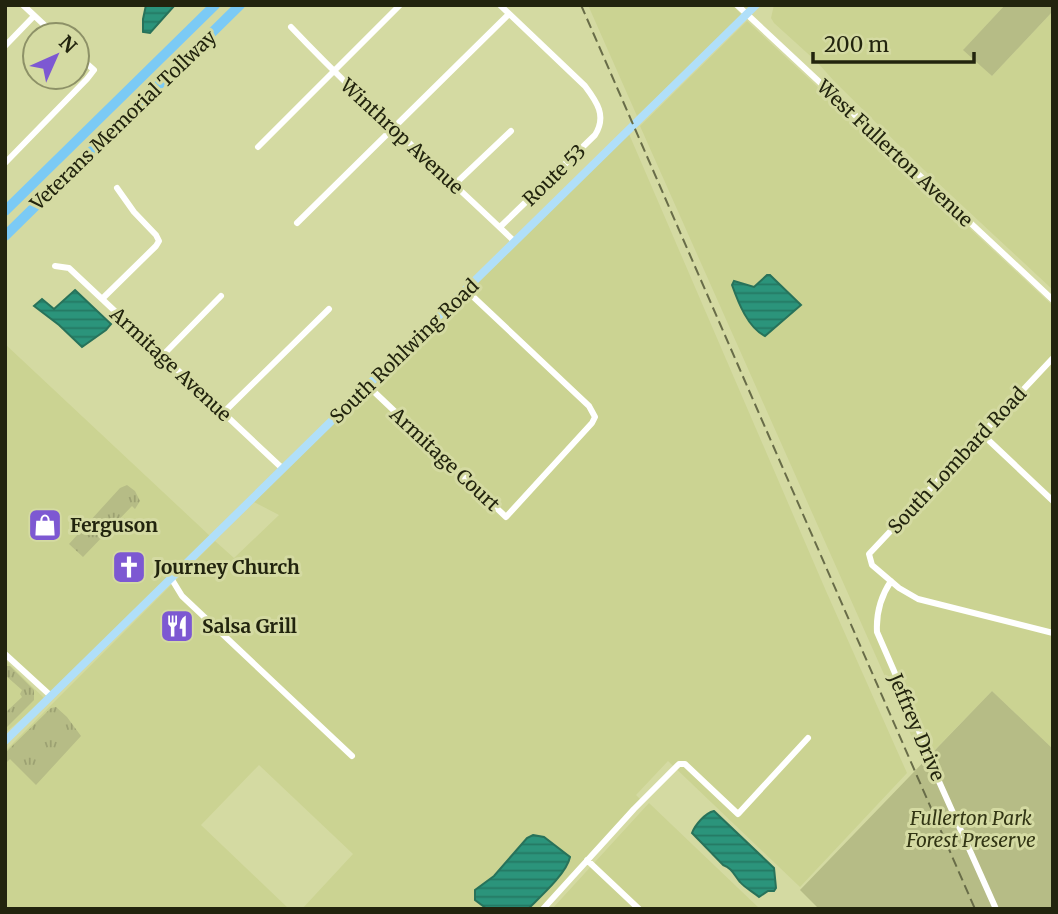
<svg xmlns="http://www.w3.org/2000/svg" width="1058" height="914" font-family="Merriweather,serif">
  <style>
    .built { fill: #cbd392 }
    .grass { fill: url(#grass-tufts) }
    .park { fill: #b6bc86 }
    .water { fill: url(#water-rules); stroke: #28725a; stroke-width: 2 }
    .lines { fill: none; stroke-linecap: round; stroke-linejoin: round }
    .minor { stroke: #fff; stroke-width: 6 }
    .major { stroke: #b0dff9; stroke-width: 8 }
    .highway { stroke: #7bcaf5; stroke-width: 10 }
    .rail { stroke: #686c48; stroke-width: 2; stroke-dasharray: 10 5; stroke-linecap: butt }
    .labels { text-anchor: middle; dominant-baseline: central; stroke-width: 6; stroke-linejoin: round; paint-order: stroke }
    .street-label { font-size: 19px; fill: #22240e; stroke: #d4daa2 }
    .poi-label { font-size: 19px; font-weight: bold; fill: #22240e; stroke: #d4daa2; text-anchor: start }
    .park-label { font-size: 19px; font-style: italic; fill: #323514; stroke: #d4daa2 }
  </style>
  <defs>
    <pattern id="grass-tufts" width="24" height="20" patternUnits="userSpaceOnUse" patternTransform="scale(1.75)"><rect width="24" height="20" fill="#b6bc86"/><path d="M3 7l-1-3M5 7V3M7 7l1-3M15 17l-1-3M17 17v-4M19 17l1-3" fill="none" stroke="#9ca172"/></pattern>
    <pattern id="water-rules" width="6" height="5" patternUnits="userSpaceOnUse" patternTransform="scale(1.75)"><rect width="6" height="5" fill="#2b947b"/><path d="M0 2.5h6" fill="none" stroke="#247963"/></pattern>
  </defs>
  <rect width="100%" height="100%" fill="#d4daa2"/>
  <path class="built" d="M588,5H732L742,15L637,116Z
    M774,5H1005L964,49L992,76L1053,11V290L923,169L834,81L817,62L774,23L771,18Z
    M747,21L1053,306V749L992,691L923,762L640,126Z
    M629,134L826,591L907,773L800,887L668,761L636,795L641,800L540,909H302L353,854L259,765L201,825L289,909H5V751L215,541L234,558L279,515L254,502Z
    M5,344L210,536L49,694L5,651Z
    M5,660L45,699L5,733Z
    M649,803L760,909H552Z"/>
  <path class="grass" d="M127,485L135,491L140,501L135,509L132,506L83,557L69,544L120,488Z
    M5,666H10L34,690V700L5,729V713L22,697L20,694L22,690L5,675Z
    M56,707L67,717L81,736L36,785L10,759L6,763L5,753L51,708Z"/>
  <path class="park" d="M1005,5H1053V11L992,76L963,50Z
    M992,691L1053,749V909H819L800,890Z"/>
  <path class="water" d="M146,5H175L150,33L143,32V19Z
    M767,275H770L801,305L765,336C748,328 738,302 732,285L734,281L754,287Z
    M75,290L111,324L106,330L82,347L59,325L34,306L42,299L54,309Z
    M714,811L774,868L776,888L774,891H768L759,897C753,892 744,887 740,882C734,875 732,868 723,865L692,833C695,825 705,813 714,811Z
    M533,835L544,837L570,857C567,873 540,897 528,909H487L475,900V890L494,876L527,838Z"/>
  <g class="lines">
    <path class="minor" d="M23,5L55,35
      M500,5L585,86C597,102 607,116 595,135L500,227
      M737,5L1053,300
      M291,27C363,103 440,170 515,242
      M5,46L34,16
      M258,147L400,5
      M5,163L87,79L94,70L77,55
      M454,185L511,131
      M297,223L509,14
      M55,266L69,268L283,469
      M102,299L156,246L159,241L156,235L134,212L117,188
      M162,356L221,296
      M1053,358L869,554L872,565L899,588L918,599L1053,633
      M368,386L506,517L592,423L595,417L589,406L466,290
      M223,413L329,309
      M982,434L1053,501
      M171,578L182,596L352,756
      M891,581C881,596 876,614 877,632L911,710L933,768L996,909
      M5,654L51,696
      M587,860L639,909
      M543,909L634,809L679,764H685L738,814L808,738"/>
    <path class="major" d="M5,741L756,5"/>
    <path class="highway" d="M5,211L215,5
      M5,236L240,5"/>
    <path class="rail" d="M581,5L975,909"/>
  </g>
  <defs>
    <g id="shop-square" transform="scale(1.75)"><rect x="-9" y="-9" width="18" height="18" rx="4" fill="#7d58d2" stroke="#d4daa2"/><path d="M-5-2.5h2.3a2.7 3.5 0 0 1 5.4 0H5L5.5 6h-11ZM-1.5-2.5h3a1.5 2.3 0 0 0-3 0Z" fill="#fff"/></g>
    <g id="church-square" transform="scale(1.75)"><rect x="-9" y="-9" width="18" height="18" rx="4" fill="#7d58d2" stroke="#d4daa2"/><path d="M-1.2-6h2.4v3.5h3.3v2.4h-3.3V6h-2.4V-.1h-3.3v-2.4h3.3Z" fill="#fff"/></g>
    <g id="restaurant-square" transform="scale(1.75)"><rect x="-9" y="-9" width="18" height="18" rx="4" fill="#7d58d2" stroke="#d4daa2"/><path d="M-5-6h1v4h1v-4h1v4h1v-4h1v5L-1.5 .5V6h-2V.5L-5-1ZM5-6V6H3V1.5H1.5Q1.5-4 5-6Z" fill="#fff"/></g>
  </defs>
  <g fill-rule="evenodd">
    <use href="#shop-square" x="45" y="525"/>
    <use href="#church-square" x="129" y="567"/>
    <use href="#restaurant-square" x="177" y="626"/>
  </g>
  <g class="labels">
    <g class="street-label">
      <text transform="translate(123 120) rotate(-44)">Veterans Memorial Tollway</text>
      <text transform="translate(402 136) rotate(43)">Winthrop Avenue</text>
      <text transform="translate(895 153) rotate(43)">West Fullerton Avenue</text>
      <text transform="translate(554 175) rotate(-44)">Route 53</text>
      <text transform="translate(404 351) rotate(-44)">South Rohlwing Road</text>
      <text transform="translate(171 364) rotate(43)">Armitage Avenue</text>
      <text transform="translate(445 459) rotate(43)">Armitage Court</text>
      <text transform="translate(957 460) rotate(-47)">South Lombard Road</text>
      <text transform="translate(917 727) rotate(67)">Jeffrey Drive</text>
    </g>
    <g class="poi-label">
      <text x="70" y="525">Ferguson</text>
      <text x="154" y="567">Journey Church</text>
      <text x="202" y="626">Salsa Grill</text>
    </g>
    <g class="park-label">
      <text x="971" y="818">Fullerton Park<tspan x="971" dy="22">Forest Preserve</tspan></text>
    </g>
  </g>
  <rect width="1058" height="914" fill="none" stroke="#22240e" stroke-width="14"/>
  <g transform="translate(56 56) rotate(45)"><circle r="33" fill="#d4daa2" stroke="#8d9167" stroke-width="2"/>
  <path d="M0-5L12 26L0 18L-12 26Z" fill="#7d58d2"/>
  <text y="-10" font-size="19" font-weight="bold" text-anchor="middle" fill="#22240e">N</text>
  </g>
  <path d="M813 52v10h161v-10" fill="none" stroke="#22240e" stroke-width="3.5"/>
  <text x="824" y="52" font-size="21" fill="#22240e" stroke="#d4daa2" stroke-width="5" paint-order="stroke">200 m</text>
</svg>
